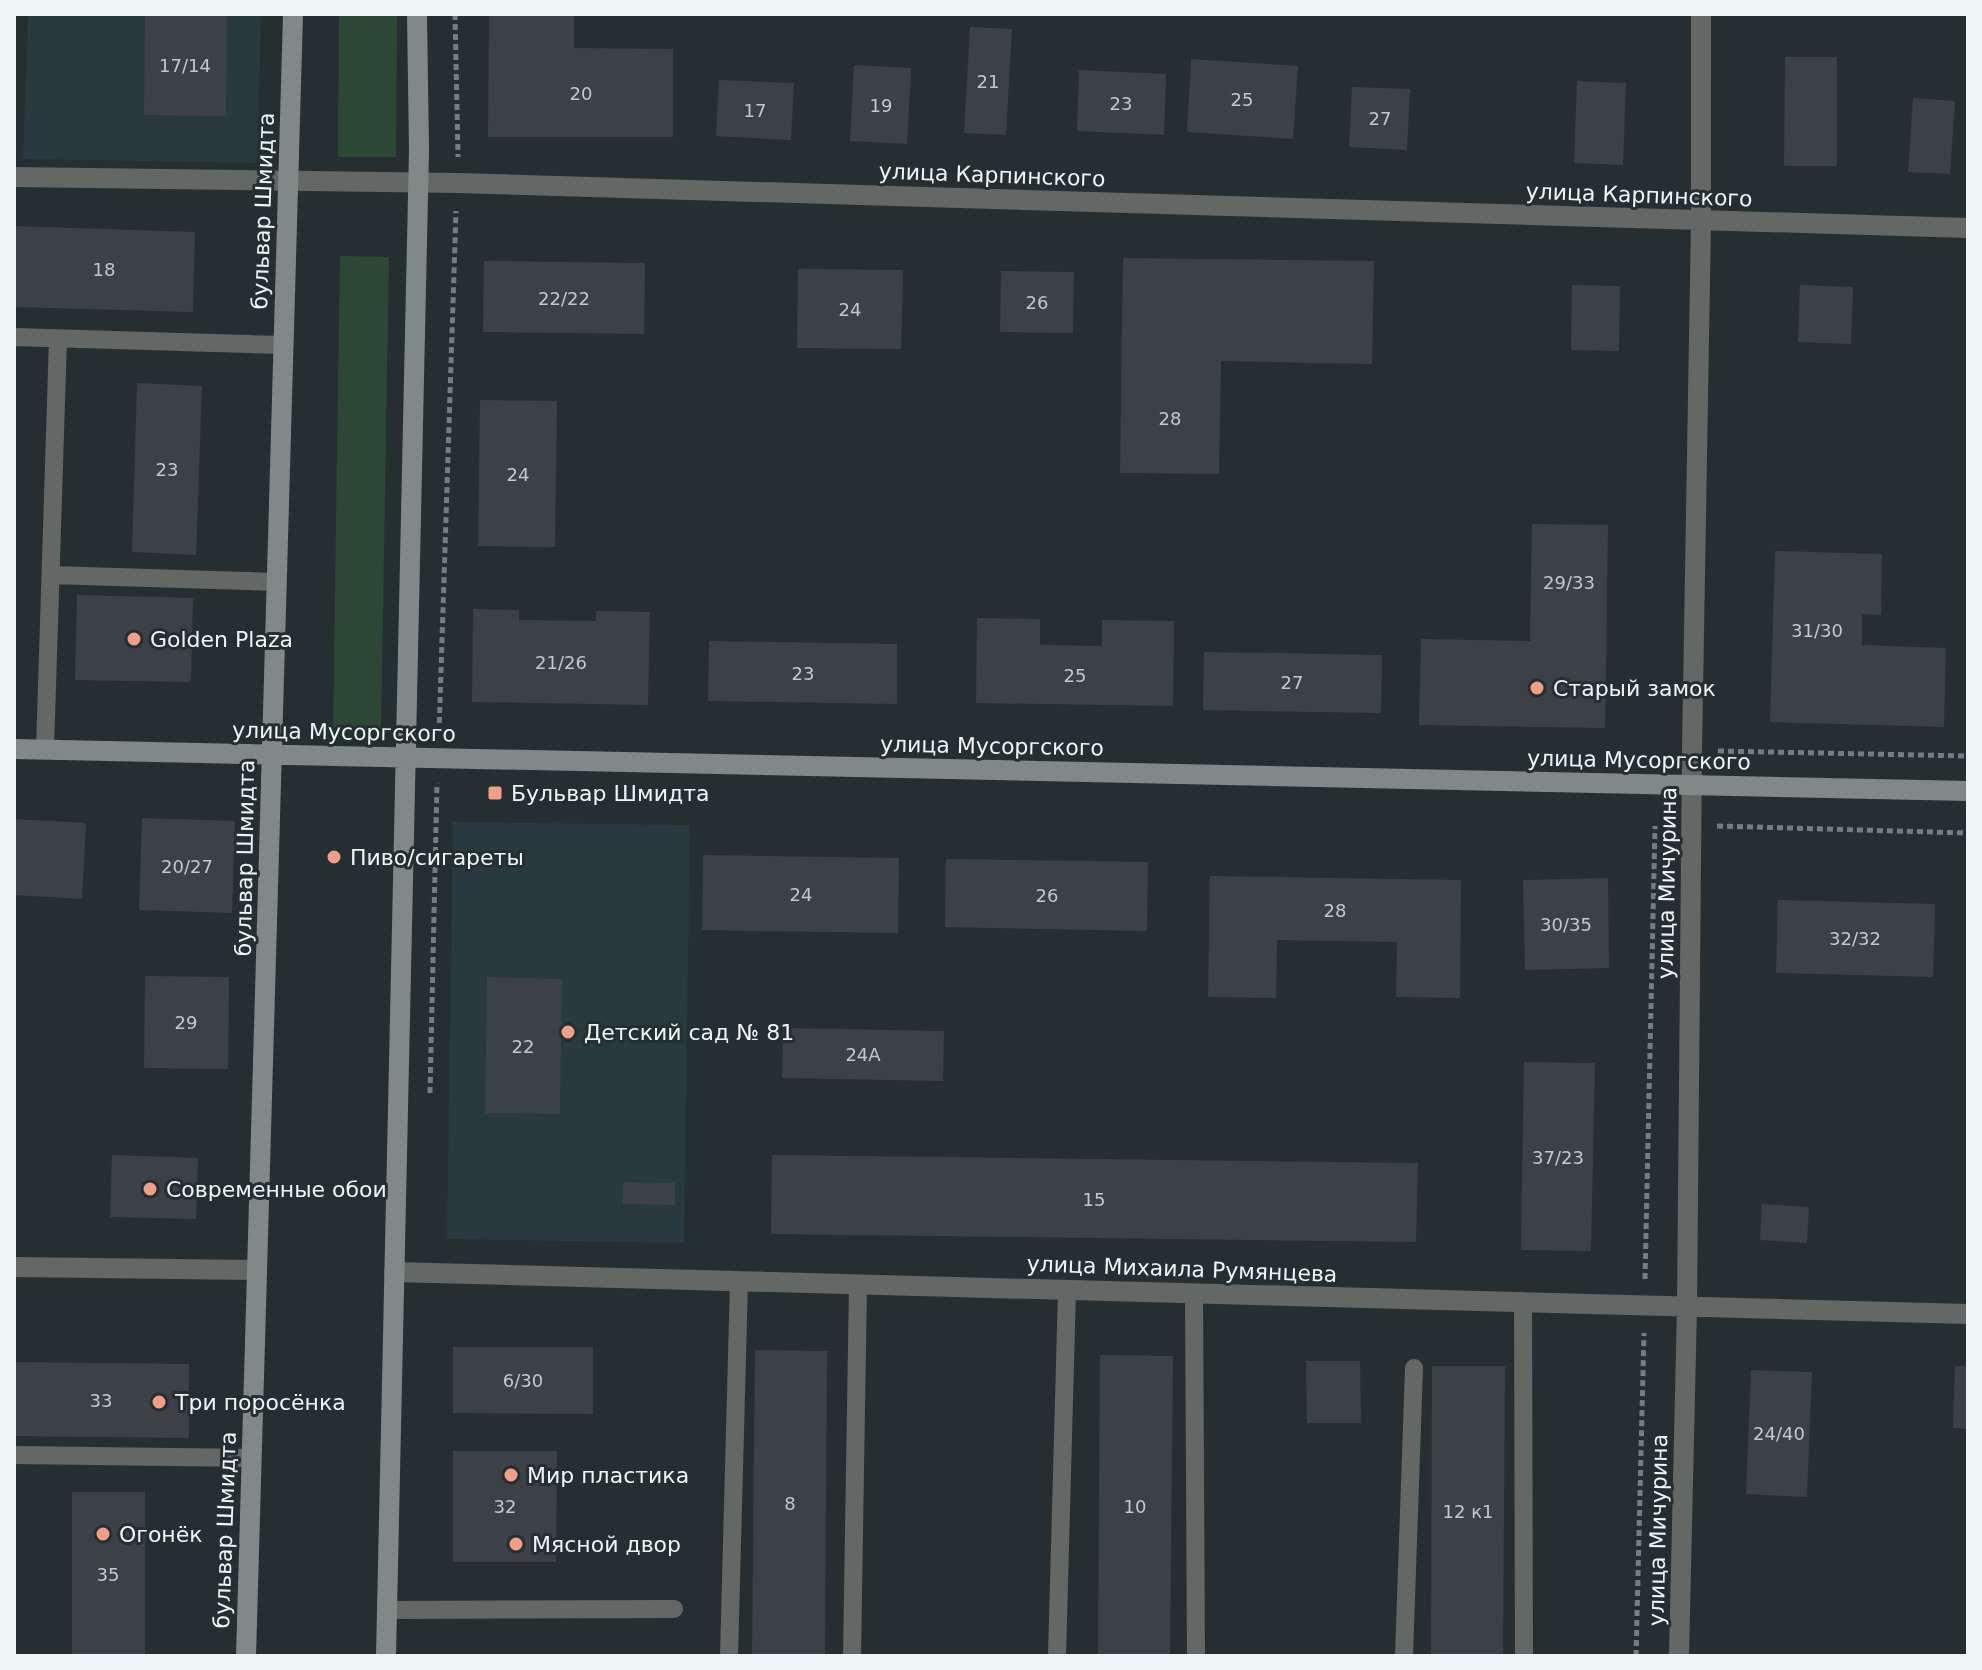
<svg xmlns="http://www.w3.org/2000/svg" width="1982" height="1670" font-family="'DejaVu Sans',sans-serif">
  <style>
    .built { fill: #28393f }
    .green { fill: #2c4835 }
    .building { fill: #3c4148 }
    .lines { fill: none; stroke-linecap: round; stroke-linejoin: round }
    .path { stroke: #757d80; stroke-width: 5; stroke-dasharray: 6 4; stroke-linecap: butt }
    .lane { stroke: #636867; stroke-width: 18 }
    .street { stroke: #636867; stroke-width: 20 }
    .secondary { stroke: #818988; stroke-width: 20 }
    .poi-dot { fill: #f39f85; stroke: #252f32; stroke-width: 3 }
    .labels { text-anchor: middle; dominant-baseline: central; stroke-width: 6; stroke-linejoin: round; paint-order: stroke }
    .number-label { font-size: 18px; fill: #c2c8cb }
    .street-label { font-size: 22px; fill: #eff5f7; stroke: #252f32 }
    .poi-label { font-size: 22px; fill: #eff5f7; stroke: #252f32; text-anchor: start }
  </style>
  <rect width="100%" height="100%" fill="#252f32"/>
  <path class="built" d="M28,14H261L257,163L23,159Z
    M453,822L690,825L684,1243L447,1239Z"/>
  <path class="green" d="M339,14H397L396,157H338Z
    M340,256L389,257L381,730L333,729Z"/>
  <path class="building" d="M145,14H227L226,116L144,115Z
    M489,14H574V48L673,49V137H488Z
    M970,27L1012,29L1006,135L964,133Z
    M1785,57H1837V166H1784Z
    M1191,59L1298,66L1293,139L1187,132Z
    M854,65L911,68L907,144L850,141Z
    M1079,70L1166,74L1164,135L1077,131Z
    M719,80L794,83L791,140L716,136Z
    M1577,81L1626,83L1623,165L1574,163Z
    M1352,87L1410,89L1407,150L1349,147Z
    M1913,98L1955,101L1950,174L1908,172Z
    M14,226L195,232L193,312L14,307Z
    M1123,258L1374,261L1372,364L1221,361L1219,474L1120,473Z
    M484,261L645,263L644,334L483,332Z
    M798,269L903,270L901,349L797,348Z
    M1001,271L1074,272L1073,333L1000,332Z
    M1572,285L1620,286L1619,351L1571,350Z
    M1800,285L1853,287L1851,344L1798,342Z
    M137,383L202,386L196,555L132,552Z
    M480,400L557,401L555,547L478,546Z
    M1532,524L1608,525L1605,728L1419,725L1421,639L1530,641Z
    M1775,551L1882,554L1881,615L1862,614V645L1946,648L1944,727L1770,722Z
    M77,595L193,598L191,682L75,680Z
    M473,609L519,610V620L596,621V611L650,612L648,705L472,702Z
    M977,618L1040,619V645L1102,646V620L1174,621L1173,706L976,703Z
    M709,641L897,644V704L708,701Z
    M1204,652L1382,655L1381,713L1203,710Z
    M142,818L235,821L232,913L139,910Z
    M14,819L86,823L82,899L14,895Z
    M703,855L899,858L898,933L702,930Z
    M946,859L1148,862L1147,931L945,927Z
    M1210,876L1461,880L1460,998L1396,997L1397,942L1277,940L1276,998L1208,997Z
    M1608,878L1609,968L1525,970L1523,880Z
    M1778,900L1935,904L1933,977L1776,973Z
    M145,976L229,977L228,1069L144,1068Z
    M487,977L562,979L560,1114L485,1113Z
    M783,1028L944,1031L943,1081L782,1078Z
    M1524,1062L1595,1063L1591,1251L1521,1250Z
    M112,1155L198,1158L196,1219L110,1217Z
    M772,1155L1418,1163L1416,1242L771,1234Z
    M623,1182L675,1183V1205L623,1204Z
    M1762,1204L1809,1207L1807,1243L1760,1240Z
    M453,1347H593V1414L453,1413Z
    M755,1350L827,1351L825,1656H752Z
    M1100,1355L1173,1356L1170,1656H1098Z
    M1306,1361H1360L1361,1423H1307Z
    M14,1362L189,1364V1438L14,1436Z
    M1432,1366H1505L1503,1656H1431Z
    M1955,1366H1968V1429L1953,1428Z
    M1751,1370L1812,1372L1807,1497L1746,1494Z
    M453,1451H557L556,1562H453Z
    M72,1492H145V1656H72Z"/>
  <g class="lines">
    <path class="path" d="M455,14L458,157
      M439,733L456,211
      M1718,751L1968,756
      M1717,826L1968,833
      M430,1093L437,783
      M1645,1279L1655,826
      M1636,1656L1644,1333"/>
    <path class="lane" d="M14,337L283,345
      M51,575L277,582
      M45,749L58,339
      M1194,1294L1196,1656
      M1523,1302L1524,1656
      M14,1455L251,1458
      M387,1610L674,1609
      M729,1656L739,1281
      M852,1656L858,1285
      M1057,1656L1067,1290
      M1404,1656L1414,1368"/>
    <path class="street" d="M14,177L457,183L1968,228
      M14,1267L257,1270
      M394,1272L1968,1314
      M1679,1656L1687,1307L1692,750L1701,221V14"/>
    <path class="secondary" d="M14,749L1968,791
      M246,1656L293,14
      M386,1656L419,150L417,14"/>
  </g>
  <g class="poi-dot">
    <circle cx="134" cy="639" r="8"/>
    <circle cx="1537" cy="688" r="8"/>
    <rect x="487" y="785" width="16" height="16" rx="4"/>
    <circle cx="334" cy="857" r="8"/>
    <circle cx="568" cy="1032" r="8"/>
    <circle cx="150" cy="1189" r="8"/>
    <circle cx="159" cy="1402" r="8"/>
    <circle cx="511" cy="1475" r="8"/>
    <circle cx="103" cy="1534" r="8"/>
    <circle cx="516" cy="1544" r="8"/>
  </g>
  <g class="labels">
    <g class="number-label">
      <text x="185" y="65">17/14</text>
      <text x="988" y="81">21</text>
      <text x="581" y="93">20</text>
      <text x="1242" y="99">25</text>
      <text x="1121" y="103">23</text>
      <text x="881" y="105">19</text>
      <text x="755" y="110">17</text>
      <text x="1380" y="118">27</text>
      <text x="104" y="269">18</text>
      <text x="564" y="298">22/22</text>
      <text x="1037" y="302">26</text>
      <text x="850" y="309">24</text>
      <text x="1170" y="418">28</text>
      <text x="167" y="469">23</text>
      <text x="518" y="474">24</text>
      <text x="1569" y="582">29/33</text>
      <text x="1817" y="630">31/30</text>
      <text x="561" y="662">21/26</text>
      <text x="803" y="673">23</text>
      <text x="1075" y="675">25</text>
      <text x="1292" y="682">27</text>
      <text x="187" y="866">20/27</text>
      <text x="801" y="894">24</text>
      <text x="1047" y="895">26</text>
      <text x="1335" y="910">28</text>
      <text x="1566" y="924">30/35</text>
      <text x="1855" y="938">32/32</text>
      <text x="186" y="1022">29</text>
      <text x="523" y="1046">22</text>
      <text x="863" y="1054">24А</text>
      <text x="1558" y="1157">37/23</text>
      <text x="1094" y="1199">15</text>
      <text x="523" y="1380">6/30</text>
      <text x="101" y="1400">33</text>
      <text x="1779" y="1433">24/40</text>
      <text x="790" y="1503">8</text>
      <text x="505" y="1506">32</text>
      <text x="1135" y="1506">10</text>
      <text x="1468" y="1511">12 к1</text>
      <text x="108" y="1574">35</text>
    </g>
    <g class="street-label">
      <text transform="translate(992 175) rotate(2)">улица Карпинского</text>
      <text transform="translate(1639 195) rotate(2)">улица Карпинского</text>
      <text transform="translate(263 211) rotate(-88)">бульвар Шмидта</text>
      <text transform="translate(344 732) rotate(1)">улица Мусоргского</text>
      <text transform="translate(992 746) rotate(1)">улица Мусоргского</text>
      <text transform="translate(1639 760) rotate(1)">улица Мусоргского</text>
      <text transform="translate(245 858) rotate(-89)">бульвар Шмидта</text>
      <text transform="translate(1667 883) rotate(-89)">улица Мичурина</text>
      <text transform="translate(1182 1269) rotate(2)">улица Михаила Румянцева</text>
      <text transform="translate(225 1530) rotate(-88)">бульвар Шмидта</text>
      <text transform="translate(1658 1530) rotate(-89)">улица Мичурина</text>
    </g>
    <g class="poi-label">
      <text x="150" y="639">Golden Plaza</text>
      <text x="1553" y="688">Старый замок</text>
      <text x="511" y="793">Бульвар Шмидта</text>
      <text x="350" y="857">Пиво/сигареты</text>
      <text x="584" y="1032">Детский сад № 81</text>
      <text x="166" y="1189">Современные обои</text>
      <text x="175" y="1402">Три поросёнка</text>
      <text x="527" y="1475">Мир пластика</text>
      <text x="119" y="1534">Огонёк</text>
      <text x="532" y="1544">Мясной двор</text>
    </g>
  </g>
  <rect width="1982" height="1670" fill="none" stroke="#eff5f7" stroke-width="32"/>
</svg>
